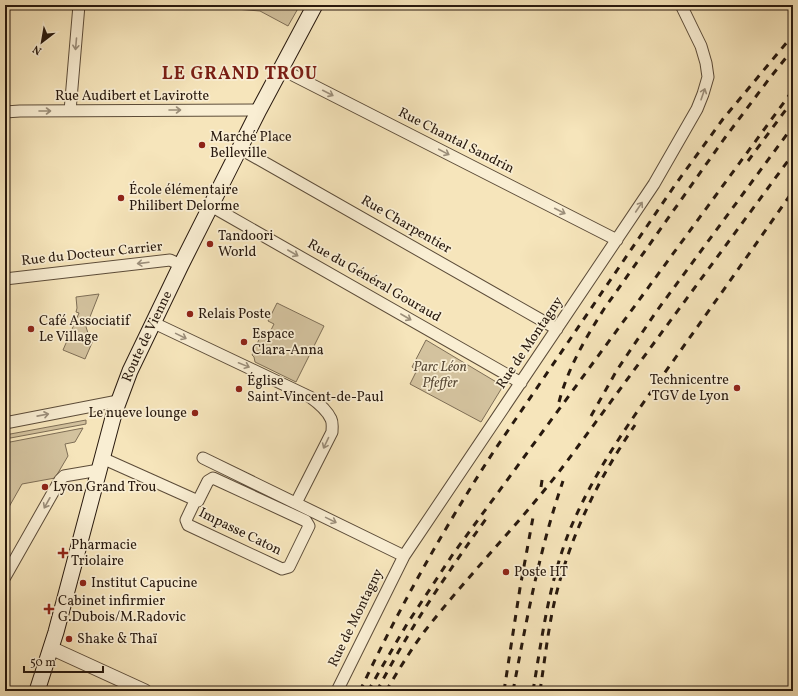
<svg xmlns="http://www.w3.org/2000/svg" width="798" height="696" font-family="Vollkorn,serif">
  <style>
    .green { fill: #d3c29e; stroke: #7e6e56 }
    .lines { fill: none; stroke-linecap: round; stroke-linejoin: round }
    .minor-casing { stroke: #5c4c39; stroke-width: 13 }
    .tertiary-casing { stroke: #5c4c39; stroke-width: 15 }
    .secondary-casing { stroke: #28190e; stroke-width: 17 }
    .minor { stroke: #f9eed3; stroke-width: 11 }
    .tertiary { stroke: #f9eed3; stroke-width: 13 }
    .secondary { stroke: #f9eed3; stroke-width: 15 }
    .rail { stroke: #28190e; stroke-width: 3; stroke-dasharray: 7 7; stroke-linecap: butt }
    .oneway { stroke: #9b8e7a }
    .poi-dot { fill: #8f2418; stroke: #f9eed3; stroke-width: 1.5 }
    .labels { text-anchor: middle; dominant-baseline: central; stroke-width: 3.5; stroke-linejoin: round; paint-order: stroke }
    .street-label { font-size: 14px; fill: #28190e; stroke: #f9eed3 }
    .poi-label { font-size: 14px; fill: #28190e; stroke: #f9eed3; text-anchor: start }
    .park-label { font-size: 14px; font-style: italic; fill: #5b4c39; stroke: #f9eed3 }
    .district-label { font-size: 18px; font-weight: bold; letter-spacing: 1px; fill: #7a1f14; stroke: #f9eed3 }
  </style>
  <rect width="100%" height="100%" fill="#f6e5bb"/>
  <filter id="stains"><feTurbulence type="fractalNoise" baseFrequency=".005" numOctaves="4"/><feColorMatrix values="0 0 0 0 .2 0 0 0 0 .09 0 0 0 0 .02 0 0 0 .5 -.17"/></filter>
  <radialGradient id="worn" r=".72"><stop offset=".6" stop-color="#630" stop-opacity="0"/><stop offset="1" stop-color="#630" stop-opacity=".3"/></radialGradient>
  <path class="green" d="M186,5H300L288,26L260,11Z
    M99,294L86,327L88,333L95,336L85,359L63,350L79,313L76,312L77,308L76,297Z
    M277,303L324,326L296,382L255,362L254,357L252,355L262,333L268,336L274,324L268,321Z
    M426,340L503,386L481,422L410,384L417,370L412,367Z
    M86,420V424L5,439V435Z
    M83,428L75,442L65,444L68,456L55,478L22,484L5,514V443Z"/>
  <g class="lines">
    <g class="minor-casing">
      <path id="minor" d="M281,69L617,240
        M70,111L79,5
        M5,112L20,111L259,110
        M239,148L557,329
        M211,206L511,377L521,383
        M5,279L170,260L181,265
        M154,323L310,397C317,402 327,410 331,419C333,423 332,428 332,432L296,503
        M5,423L118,401
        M102,458L198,501L208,481L213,478L306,521L309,526L289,567L282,569L188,525L186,520L196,499
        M203,458L404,556
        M5,577L60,480L64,476L99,470
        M337,691L404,556L654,184L697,109L703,94L708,77L706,63L701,46L681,5"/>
    </g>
    <g class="tertiary-casing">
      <path id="tertiary" d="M51,648L145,691"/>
    </g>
    <g class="secondary-casing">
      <g id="secondary">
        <path id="s1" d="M37,691L56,632L114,414L130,371L181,265L259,110L315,5"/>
      </g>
    </g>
    <use href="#minor" class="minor"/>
    <use href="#tertiary" class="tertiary"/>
    <use href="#secondary" class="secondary"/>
    <path class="rail" d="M748,161L793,100
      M559,402C568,368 585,339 604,309L724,139L769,79L793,49
      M591,416L617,370L656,312L793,126
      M541,487L543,474
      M360,691C399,608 444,528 494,451L675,185L723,119L793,35
      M368,691L407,624L453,554L793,90
      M377,691C409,629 448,572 488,516
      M386,691C398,671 410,651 424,632C469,574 521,522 565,464L793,154
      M504,691L520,588L534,512
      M513,691C527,618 539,551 563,481
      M533,691C542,637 549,583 569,532C595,468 636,413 676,357C715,302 754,247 793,191
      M540,691C544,665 547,639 552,613C566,544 596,482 635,425"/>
  </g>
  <defs><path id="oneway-shaft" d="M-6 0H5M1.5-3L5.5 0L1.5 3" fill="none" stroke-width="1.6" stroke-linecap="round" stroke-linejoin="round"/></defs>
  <g class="oneway">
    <use href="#oneway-shaft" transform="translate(76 44) rotate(95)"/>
    <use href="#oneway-shaft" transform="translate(328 93) rotate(27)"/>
    <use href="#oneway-shaft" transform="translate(703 94) rotate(-71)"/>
    <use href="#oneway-shaft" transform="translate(175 110)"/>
    <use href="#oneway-shaft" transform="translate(45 111)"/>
    <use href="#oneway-shaft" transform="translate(444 152) rotate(28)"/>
    <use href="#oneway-shaft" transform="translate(639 207) rotate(-56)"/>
    <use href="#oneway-shaft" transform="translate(560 211) rotate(27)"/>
    <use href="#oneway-shaft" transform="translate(293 253) rotate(30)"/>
    <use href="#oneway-shaft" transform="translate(143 263) rotate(173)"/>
    <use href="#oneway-shaft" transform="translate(406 317) rotate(30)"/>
    <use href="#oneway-shaft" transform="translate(181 336) rotate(26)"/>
    <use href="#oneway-shaft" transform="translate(244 365) rotate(22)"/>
    <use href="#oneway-shaft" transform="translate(43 415) rotate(-11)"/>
    <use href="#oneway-shaft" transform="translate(326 443) rotate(115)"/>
    <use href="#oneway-shaft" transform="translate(47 503) rotate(119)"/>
    <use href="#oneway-shaft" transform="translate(331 520) rotate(26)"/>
  </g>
  <g class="poi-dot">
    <circle cx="202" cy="145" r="4"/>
    <circle cx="121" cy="198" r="4"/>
    <circle cx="210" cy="244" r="4"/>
    <circle cx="190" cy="314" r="4"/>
    <circle cx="31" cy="329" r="4"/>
    <circle cx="244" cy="342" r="4"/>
    <circle cx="737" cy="388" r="4"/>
    <circle cx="239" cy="389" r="4"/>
    <circle cx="195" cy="413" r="4"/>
    <circle cx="45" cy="487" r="4"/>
    <path d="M61 547h4v4h4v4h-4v4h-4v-4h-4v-4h4z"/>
    <circle cx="506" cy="572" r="4"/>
    <circle cx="83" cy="583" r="4"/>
    <path d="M47 603h4v4h4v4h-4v4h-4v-4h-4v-4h4z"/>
    <circle cx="69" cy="639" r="4"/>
  </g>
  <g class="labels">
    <g class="street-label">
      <text x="132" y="96">Rue Audibert et Lavirotte</text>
      <text transform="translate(456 141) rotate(27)">Rue Chantal Sandrin</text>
      <text transform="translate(406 225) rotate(30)">Rue Charpentier</text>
      <text transform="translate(92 254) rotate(-6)">Rue du Docteur Carrier</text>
      <text transform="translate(374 281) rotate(30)">Rue du Général Gouraud</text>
      <text stroke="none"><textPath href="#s1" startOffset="372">Route de Vienne</textPath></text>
      <text transform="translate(530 343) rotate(-56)">Rue de Montagny</text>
      <text transform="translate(240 532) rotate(26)">Impasse Caton</text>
      <text transform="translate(356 618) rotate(-64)">Rue de Montagny</text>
    </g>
    <g class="poi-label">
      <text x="210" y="137">Marché Place<tspan x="210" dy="16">Belleville</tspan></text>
      <text x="129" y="190">École élémentaire<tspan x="129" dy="16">Philibert Delorme</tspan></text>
      <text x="218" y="236">Tandoori<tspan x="218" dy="16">World</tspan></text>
      <text x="198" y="314">Relais Poste</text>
      <text x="39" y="321">Café Associatif<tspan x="39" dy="16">Le Village</tspan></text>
      <text x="252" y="334">Espace<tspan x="252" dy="16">Clara-Anna</tspan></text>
      <text x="729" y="380" text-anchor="end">Technicentre<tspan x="729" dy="16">TGV de Lyon</tspan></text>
      <text x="247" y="381">Église<tspan x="247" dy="16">Saint-Vincent-de-Paul</tspan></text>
      <text x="187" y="413" text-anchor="end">Le nueve lounge</text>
      <text x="53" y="487">Lyon Grand Trou</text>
      <text x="71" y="545">Pharmacie<tspan x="71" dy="16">Triolaire</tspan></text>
      <text x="514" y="572">Poste HT</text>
      <text x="91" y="583">Institut Capucine</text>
      <text x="58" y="601">Cabinet infirmier<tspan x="58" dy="16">G.Dubois/M.Radovic</tspan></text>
      <text x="77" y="639">Shake &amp; Thaï</text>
    </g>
    <g class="park-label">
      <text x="440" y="367">Parc Léon<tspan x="440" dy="16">Pfeffer</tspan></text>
    </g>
    <g class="district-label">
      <text x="240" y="74">LE GRAND TROU</text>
    </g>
  </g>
  <rect width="798" height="696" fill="none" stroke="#f6e5bb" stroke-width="20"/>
  <rect x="6" y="6" width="786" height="684" fill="none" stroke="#28190e" stroke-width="2"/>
  <rect x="10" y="10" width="778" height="676" fill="none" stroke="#28190e"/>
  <g transform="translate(42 42) rotate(211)" stroke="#f9eed3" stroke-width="3" paint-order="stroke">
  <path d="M0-3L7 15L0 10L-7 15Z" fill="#28190e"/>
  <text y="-6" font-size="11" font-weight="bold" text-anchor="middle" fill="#28190e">N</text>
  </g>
  <path d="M24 666v6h79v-6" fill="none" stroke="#28190e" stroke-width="2"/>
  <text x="30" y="666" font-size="12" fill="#28190e" stroke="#f9eed3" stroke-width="3" paint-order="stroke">50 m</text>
  <rect width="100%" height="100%" filter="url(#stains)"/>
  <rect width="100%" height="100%" fill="url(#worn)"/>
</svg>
